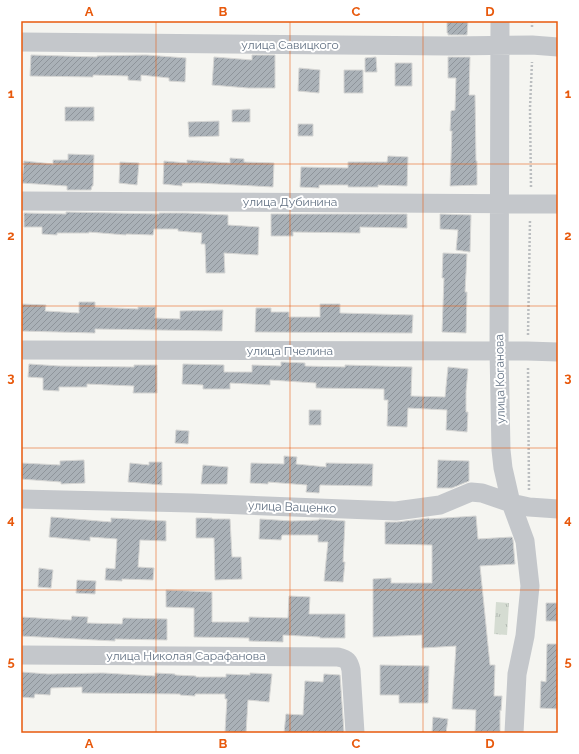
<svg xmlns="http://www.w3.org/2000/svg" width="579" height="754" font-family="Raleway,sans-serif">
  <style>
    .grass { fill: url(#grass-tufts) }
    .building { fill: url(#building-hatch); stroke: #d6d6d4 }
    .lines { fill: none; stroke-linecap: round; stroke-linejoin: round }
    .path { stroke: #bbbec0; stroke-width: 2.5; stroke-dasharray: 2 2; stroke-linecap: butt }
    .minor { stroke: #c4c7cb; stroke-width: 19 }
    .grid { fill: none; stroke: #e8590c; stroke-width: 1; stroke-opacity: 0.55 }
    .labels { text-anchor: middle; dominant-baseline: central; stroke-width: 4; stroke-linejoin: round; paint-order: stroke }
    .street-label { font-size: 12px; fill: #627183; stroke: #fff }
    .neatline { fill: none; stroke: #e8590c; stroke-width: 1.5 }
    .grid-label { font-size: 13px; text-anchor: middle; font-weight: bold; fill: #e8590c }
  </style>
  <defs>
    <pattern id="grass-tufts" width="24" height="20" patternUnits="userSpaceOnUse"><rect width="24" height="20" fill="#d5dcd2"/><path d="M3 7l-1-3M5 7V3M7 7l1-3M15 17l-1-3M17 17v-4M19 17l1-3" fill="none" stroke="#b0b7b0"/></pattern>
    <pattern id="building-hatch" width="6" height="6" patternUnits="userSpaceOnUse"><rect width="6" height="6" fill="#aab1b7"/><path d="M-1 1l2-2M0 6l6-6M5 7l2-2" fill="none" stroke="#8e949a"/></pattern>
  </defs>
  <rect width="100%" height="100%" fill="#f5f5f1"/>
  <path class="grass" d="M496,602L509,603L507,635L494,634Z"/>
  <path class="building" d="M447,21H468L467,35H448V33H447Z
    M31,55L97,57V56L146,55L186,58L185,82L169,81V78L141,75V81L128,80V76L93,75V77L30,76Z
    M252,55H275V88H248L212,85L214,57L252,60Z
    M376,57L377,72H365V58Z
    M448,57H470L469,95H475L476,161H477V185L450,186L452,131H450L451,111L455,110L456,78H448Z
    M395,63H412V86H395Z
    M299,68L320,70L319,93L298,91Z
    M344,70H363V93H344Z
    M65,107H94V121H65Z
    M250,109V122H232V110Z
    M219,121V136L189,137L188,122Z
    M298,124H313V136H298Z
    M68,154L94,155L93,186H92L91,190H67V186L22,183L24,161L53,164V160H68Z
    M388,156L408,157L407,186L378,185V187H348V185H319V188L300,187L301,167L348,168V162H387Z
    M230,158L244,159V162L274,163L273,187L199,183H182V186L163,184L164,161L187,163V160L230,163Z
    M120,162L139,163L137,185L119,183Z
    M66,212L159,214V213H186L228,215V225L259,227L258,255L224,253L225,273H206L205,244H201L202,233L178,231V229H154L153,235L126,234V235L89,232V233H57V235L42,234V227H24V213L66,214Z
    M271,214H407V228L360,227V233L293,232V236H271Z
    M440,214L471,215L470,252L456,250L458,230L440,229Z
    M443,253L467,254L465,292H467L466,333L442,332L444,278H442Z
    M79,302H95V307L138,309V307H156L155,318L180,319V311L223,310L222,331L95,329V333L21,331V304L46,305L45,311L79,313Z
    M320,304H340V313L413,315L412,333L255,332L256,308H271V312H289V317H320Z
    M281,362L305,363V366L345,367V365L412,367L411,396L445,397L448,367L468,369L466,391V412H468L467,432L446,430L447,410L408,408L407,427L387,426L388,400H384V389L316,388V383L270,380V385L230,383V389H203V385L182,384L183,364L224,365V372H252V365L281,366Z
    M29,364L59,366L134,367V365H157V393H133L134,386L87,384V387H59V391L43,390V378L28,377Z
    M309,410H321V425H309Z
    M176,430L189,431L188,444L175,443Z
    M284,456L297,457L296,464L326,467V463L373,464L372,486L320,485L319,493L306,492L307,485L268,482V484L250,483L251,463L284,464Z
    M84,460L85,483L61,484V482L21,479V463L60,465V461Z
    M438,460L469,461V481L452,488H437Z
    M149,462H162V485L128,482L130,463L149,465Z
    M203,465L228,467L227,484H201Z
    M476,516L478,539L512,537L513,540L515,564L480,566L490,665H495L494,696H502L501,711L500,710V732H475L476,710L452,709L456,646L422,648V635L373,637V579L391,578V583H432V545L385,544V522H397L429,518V519Z
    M51,517L111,522V518L166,521V541L140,540L138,567L154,568L153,580L122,579V581L105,580L106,568L115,569L117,539L90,537V541L49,537Z
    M196,518H212V519H230L232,557H241L242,579L215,580L214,538H196Z
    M260,519L292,521L319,520V519L345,521L343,562H345L343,582L324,581L328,542H318V535H282L281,540L259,539Z
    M39,568L53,570L51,588L38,587Z
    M77,580L96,581L95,594L76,593Z
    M166,590L212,592V622H249V617L288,618L289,596L310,597L309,614H345V638H320V637L283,635V642L249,641V638L194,637V608L166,607Z
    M546,603H558V621H546Z
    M72,616L88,617L87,623L122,624L123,618L167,619V640L115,639V641L21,636V617L71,620Z
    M547,644H558V709L540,708L541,681L546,682Z
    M380,665L429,666L428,703H399V695H380Z
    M21,672L48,674L103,673L155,676V673L175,674V675L196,676V677H226V674L250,675V673L272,674L269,702L248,700L246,733L225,732L227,699H225V694H195V696L180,695V694L82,693V687L51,688L50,695L35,694L34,698L21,697Z
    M324,674L340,675L344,733H284L286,714L303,715L305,681L323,682Z
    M433,717L448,719L446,733L432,732Z"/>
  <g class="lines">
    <path class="path" d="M532,21V29
      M531,187L530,108L532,62
      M528,335L530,220
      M528,368L529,491"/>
    <path class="minor" d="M500,21L499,351L501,450L503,468L511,503L525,541L530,586L525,636L517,674L514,733
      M21,42L450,46L532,45L558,47
      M21,201L558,204
      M21,350L527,351L558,352
      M21,499L192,503L396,511L440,505L471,492L482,493L511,503L529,507L558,509
      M21,655L338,657C347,659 349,661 351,670L355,733"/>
  </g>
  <path class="grid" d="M156,21V733M290,21V733M423,21V733M21,164H558M21,306H558M21,448H558M21,590H558"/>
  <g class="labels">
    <g class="street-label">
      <text x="290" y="45">улица Савицкого</text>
      <text x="290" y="202">улица Дубинина</text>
      <text x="290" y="351">улица Пчелина</text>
      <text transform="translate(500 379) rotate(-91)">улица Коганова</text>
      <text transform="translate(292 507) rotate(2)">улица Ващенко</text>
      <text x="186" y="656">улица Николая Сарафанова</text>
    </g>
  </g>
  <rect width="579" height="754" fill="none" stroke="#ffffff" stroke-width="44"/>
  <rect x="22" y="22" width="535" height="710" class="neatline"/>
  <g class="grid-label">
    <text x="89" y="16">A</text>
    <text x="223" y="16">B</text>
    <text x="356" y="16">C</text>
    <text x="490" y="16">D</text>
    <text x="11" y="98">1</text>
    <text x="568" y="98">1</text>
    <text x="11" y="240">2</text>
    <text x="568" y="240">2</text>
    <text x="11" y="382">3</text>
    <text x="568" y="382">3</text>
    <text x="11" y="524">4</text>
    <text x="568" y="524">4</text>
    <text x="11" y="666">5</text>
    <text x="568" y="666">5</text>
    <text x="89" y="748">A</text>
    <text x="223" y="748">B</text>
    <text x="356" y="748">C</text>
    <text x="490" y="748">D</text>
  </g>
</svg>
